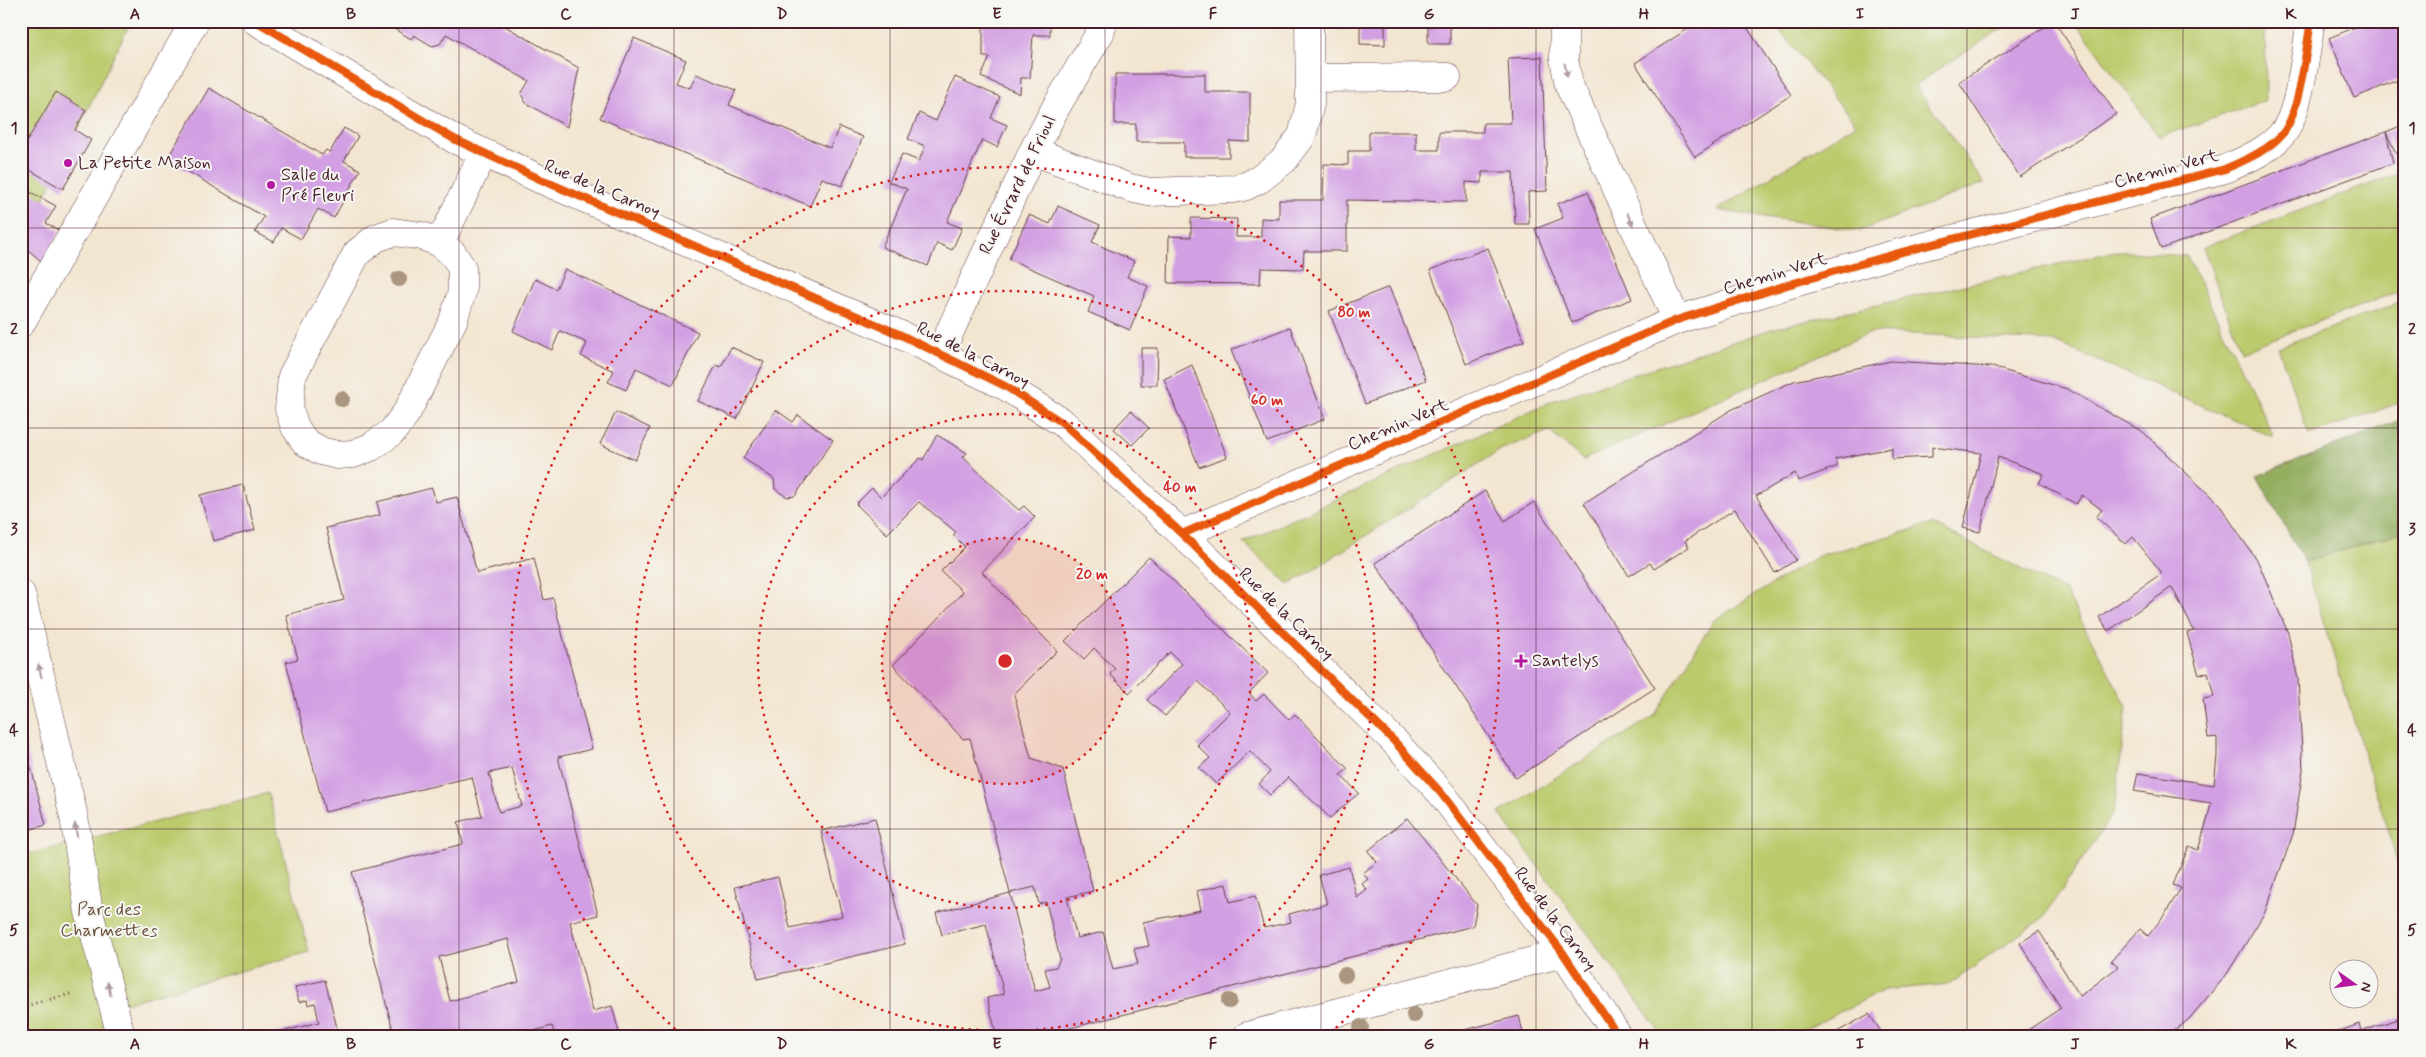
<svg xmlns="http://www.w3.org/2000/svg" width="2426" height="1057" font-family="Mynerve,sans-serif">
  <style>
    .green { fill: #bbca6c; stroke: #82744c }
    .forest { fill: #94ae60; stroke: #6f6646 }
    .building { fill: #d29fe3; fill-rule: evenodd }
    .lines { fill: none; stroke-linecap: round; stroke-linejoin: round }
    .minor-casing { stroke: #633d44; stroke-width: 29 }
    .path { stroke: #633d44; stroke-width: 3; stroke-dasharray: 1 4; stroke-linecap: butt }
    .minor { stroke: #fff; stroke-width: 28 }
    .cycleway-casing { stroke: #f6f6f2; stroke-width: 11 }
    .cycleway { stroke: #e8590c; stroke-width: 8 }
    .tree { fill: #a99580 }
    .oneway { fill: #ae9aa0 }
    .grid { fill: none; stroke: #4a1f2b; stroke-width: 1; stroke-opacity: 0.55 }
    .ring { fill: none; stroke: #d62828; stroke-width: 2.5; stroke-dasharray: 2.5 5 }
    .poi-dot { fill: #b5179e; stroke: #f6f6f2; stroke-width: 2 }
    .labels { text-anchor: middle; dominant-baseline: central; stroke-width: 4; stroke-linejoin: round; paint-order: stroke }
    .poi-label { font-size: 18px; fill: #4a1f2b; stroke: #f6f6f2; text-anchor: start }
    .street-label { font-size: 18px; fill: #4a1f2b; stroke: #f6f6f2 }
    .park-label { font-size: 18px; fill: #6c523e; stroke: #f6f6f2 }
    .centre { fill: #d62828; stroke: #f6f6f2; stroke-width: 2.5 }
    .ring-label { font-size: 15px; text-anchor: middle; font-weight: bold; fill: #d62828; stroke: #f6f6f2; stroke-width: 4; stroke-linejoin: round; paint-order: stroke }
    .neatline { fill: none; stroke: #4a1f2b; stroke-width: 2 }
    .grid-label { font-size: 16px; text-anchor: middle; font-weight: bold; fill: #4a1f2b }
  </style>
  <rect width="100%" height="100%" fill="#f6f6f2"/>
  <filter id="ink" filterUnits="userSpaceOnUse"><feTurbulence type="fractalNoise" baseFrequency=".02" numOctaves="2"/><feDisplacementMap in="SourceGraphic" scale="10" xChannelSelector="R" yChannelSelector="G"/><feConvolveMatrix kernelMatrix="1 2 1 2 8 2 1 2 1" color-interpolation-filters="sRGB"/></filter>
  <filter id="wash" filterUnits="userSpaceOnUse"><feTurbulence type="fractalNoise" baseFrequency=".0096" numOctaves="4" result="noise"/><feDisplacementMap in="SourceGraphic" scale="20" xChannelSelector="R" yChannelSelector="G"/><feGaussianBlur stdDeviation="1.12" result="paint"/><feColorMatrix in="noise" values="0 0 0 0 0 0 0 0 0 0 0 0 0 0 0 0 0 1.4 0 .05"/><feComposite in="paint" operator="in"/></filter>
  <g filter="url(#wash)">
    <rect width="100%" height="100%" fill="#f3e6d1"/>
    <path class="green" d="M21,21H131L21,245Z
      M1772,21H2013L1915,85L1984,183L1859,231L1717,210L1856,124Z
      M2075,21H2265L2266,100L2159,137Z
      M2405,171V289L2241,351L2203,247Z
      M2116,251L2187,256L2274,437L2053,341L1872,332L1583,460L1549,431L1502,449L1289,585L1243,542L1552,401L1775,328Z
      M2405,301V401L2309,435L2278,347Z
      M1932,524L2065,591L2127,706L2114,812L2044,917L1950,984L1884,990L1792,1036H1663L1499,813L1654,716L1714,620L1818,556Z
      M2405,531V887L2305,562Z
      M268,793L309,952L100,1010L106,1036H21V856Z"/>
    <path class="forest" d="M2405,418V531L2305,562L2257,476Z"/>
    <g id="blocks">
      <path class="building" d="M381,21H505L503,25L579,68L567,127L526,103L521,94L529,81L518,75L446,34L440,44L432,46L414,35L411,39Z
        M983,21H1050V35H1033L1030,78H1021L1020,94L981,77L990,57H983Z
        M1196,21H1244V25H1196Z
        M1339,21H1507V25H1450V44H1428V25H1385V45L1360,44V25L1338,26Z
        M1700,21H1743L1791,95L1695,157L1635,63Z
        M2054,21L2116,114L2020,177L1959,82Z
        M2370,21H2405V77L2354,98L2329,38Z
        M634,38L686,60L676,83L690,88L696,74L736,90L729,105L830,148L839,127L863,137L842,186L822,178L810,206L600,118Z
        M1542,57L1547,191L1528,192L1529,224H1515L1513,172H1482V183L1466,182V202L1347,200V251H1304L1303,269L1261,268L1260,284L1168,283L1169,236L1191,237V218L1237,219L1236,237H1261V218L1279,219V200H1323L1324,164L1348,165V151H1369V132H1416V150H1439V132H1483V123H1511L1508,58Z
        M1115,74H1205V92H1250V142L1229,141V157H1184V142H1136V124H1115Z
        M955,77L1000,97L991,118L1007,125L997,147L982,140L947,222L962,228L952,250L937,243L928,266L882,247L907,189L889,182L902,154L919,161L925,146L908,139L919,113L936,121Z
        M209,88L322,155L326,150L330,152L344,128L358,136L344,161L360,170L334,218L318,209L301,239L281,228L274,242L255,232L264,217L167,159Z
        M56,92L86,110L75,130L91,140L63,189L21,165V151Z
        M2405,124V158L2399,160L2386,132Z
        M2386,132L2393,163L2161,249L2150,219Z
        M21,187L56,206L46,223L60,231L42,262L26,248L21,258Z
        M1588,192L1632,299L1572,323L1535,229L1563,218L1557,204Z
        M1058,206L1100,225L1092,242L1134,261L1127,277L1148,286L1130,330L1088,312L1094,296L1009,259L1029,215L1050,224Z
        M1488,248L1524,341L1466,364L1430,270Z
        M565,269L698,332L673,385L636,368L626,390L608,382L614,371L581,356L587,343L560,331L552,350L513,331L535,279L556,289Z
        M1389,287L1426,380L1365,404L1329,311Z
        M1290,327L1325,419L1267,442L1231,350Z
        M731,347L764,362L737,419L698,401L716,365L721,367Z
        M1141,348H1158L1157,385H1141Z
        M1891,361L1992,367L2067,389L2143,432L2219,504L2259,564L2288,633L2298,679L2303,770L2293,834L2265,912L2227,974L2189,1019L2168,1036H2019L2061,1008L2020,943L2039,931L2080,996L2118,967L2111,961L2140,929L2148,936L2165,914L2181,888L2173,885L2189,846L2198,850L2208,817L2211,803L2134,791L2138,773L2214,785L2217,756V737L2208,738L2203,699L2214,697L2208,672L2199,675L2187,633L2194,631L2172,587L2108,631L2099,617L2162,573L2133,537L2126,544L2096,517L2102,510L2082,495L2076,504L2039,483L2044,474L1998,457L1980,532L1963,528L1981,453L1932,447V457L1892,459V448L1835,459L1838,466L1798,481L1795,473L1756,496L1796,560L1775,573L1735,509L1685,541L1689,547L1654,569L1650,563L1629,576L1584,503L1731,410L1794,381Z
        M1192,365L1227,457L1199,467L1164,379Z
        M776,410L793,422L798,415L833,440L795,496L787,497L775,489L774,479L743,458Z
        M1131,411L1149,428L1132,445L1114,429Z
        M616,412L650,428L635,460L600,444Z
        M937,435L967,453L963,457L1013,505L1019,510L1024,506L1035,517L982,572L1057,651L1014,694L1031,758L1063,769L1093,891L1067,897L1077,938L1103,932L1113,969L1138,964L1134,949L1149,946L1143,922L1201,910L1197,891L1226,884L1230,902L1255,896L1264,928L1291,922L1289,914L1327,904L1319,875L1349,867L1357,898L1367,890L1362,884L1368,879L1363,873L1377,862L1368,851L1407,818L1477,905L1473,926L1039,1036H997L987,998L1004,994L986,924L942,935L936,913L1010,893L970,738L963,739L893,665L963,592L941,571L965,547L953,535L956,532L919,502L887,534L856,504L872,488L881,497L920,458L923,460ZM1035,887L1039,904L1046,902L1060,959L1056,967L1045,969L1050,987L1035,991L1010,893Z
        M243,485L255,530L213,541L200,495Z
        M432,488L436,502L457,497L477,573L534,558L544,600L553,598L592,749L558,757L598,915L570,922L593,1011L612,1006L620,1036H555L552,1026L515,1036H401L400,1032L394,1034L352,872L463,844L458,822L482,816L472,777L325,812L286,662L298,659L286,615L344,600L326,528L380,515L377,502ZM512,768L522,806L499,812L489,773ZM508,939L519,982L450,1001L439,957Z
        M1485,491L1505,521L1534,502L1655,688L1516,778L1375,563Z
        M1149,557L1268,673L1249,693L1256,701L1264,694L1289,720L1295,714L1348,769L1340,775L1359,793L1330,818L1288,777L1270,795L1259,784L1270,772L1250,751L1216,784L1199,768L1210,758L1197,745L1230,712L1198,681L1165,716L1147,700L1182,664L1170,652L1129,693L1110,674L1115,669L1094,648L1084,659L1065,641Z
        M21,729L46,825L21,832Z
        M875,818L905,944L758,979L735,887L778,877L790,928L842,916L821,831Z
        M325,980L339,1036H266L319,1022L315,1003L308,1005L307,1000L299,1002L295,987Z
        M1869,1014L1884,1036H1830Z
        M1519,1016L1524,1036H1445V1035Z
        M2405,1016V1036H2326L2359,1024L2361,1032Z
        M244,1032L245,1036H231V1035Z"/>
    </g>
  </g>
  <g filter="url(#ink)">
    <use href="#blocks" fill-opacity="0" stroke="#633d44" stroke-width="1"/>
    <g class="lines">
      <g class="minor-casing">
        <path id="minor" d="M256,21L454,139L542,180L901,335L1005,386L1063,423L1182,534L1394,741L1441,793L1563,953L1618,1036
          M1564,21V59L1569,85L1677,320
          M1310,78L1447,77
          M1033,151L1130,188L1149,192L1233,189L1246,186L1260,179L1284,160L1302,136L1310,104L1309,21
          M440,243L453,254L462,268V292L453,321L407,412L392,432L371,447L353,454L337,455L321,451L305,442L295,427L289,409L292,376L357,253L376,238L393,232L422,236L440,243L483,154
          M21,323L195,21
          M940,353L1033,151L1056,107L1100,33L1104,21
          M1182,534L1677,320L1787,285L1902,252L2225,169C2245,160 2268,151 2283,133C2300,112 2306,49 2311,21
          M21,594L74,817L89,912L121,1036
          M1247,1036L1563,953"/>
      </g>
      <path class="path" d="M21,1007L74,993"/>
      <use href="#minor" class="minor"/>
      <g class="cycleway-casing">
        <path id="cycleway" d="M256,21L454,139L542,180L901,335L1005,386L1063,423L1182,534L1394,741L1441,793L1563,953L1618,1036
          M1182,534L1677,320L1787,285L1902,252L2225,169C2245,160 2268,151 2283,133C2300,112 2306,49 2311,21"/>
      </g>
      <use href="#cycleway" class="cycleway"/>
    </g>
    <g class="tree">
      <circle cx="399" cy="279" r="8"/>
      <circle cx="342" cy="399" r="8"/>
      <circle cx="1345" cy="975" r="8"/>
      <circle cx="1229" cy="1001" r="8"/>
      <circle cx="1414" cy="1015" r="8"/>
      <circle cx="1361" cy="1027" r="8"/>
    </g>
    <defs><path id="oneway-solid" d="M-6-.8H1V-3.2L6.5 0L1 3.2V.8H-6Z" transform="scale(1.25)"/></defs>
    <g class="oneway">
      <use href="#oneway-solid" transform="translate(1566 70) rotate(78)"/>
      <use href="#oneway-solid" transform="translate(1630 219) rotate(65)"/>
      <use href="#oneway-solid" transform="translate(40 671) rotate(-103)"/>
      <use href="#oneway-solid" transform="translate(76 830) rotate(-99)"/>
      <use href="#oneway-solid" transform="translate(109 989) rotate(-104)"/>
    </g>
  </g>
  <path class="grid" d="M243,21V1036M459,21V1036M674,21V1036M890,21V1036M1105,21V1036M1321,21V1036M1536,21V1036M1752,21V1036M1967,21V1036M2183,21V1036M21,228H2405M21,428H2405M21,629H2405M21,829H2405"/>
  <circle cx="1005" cy="661" r="123" fill="#d62828" fill-opacity=".12"/>
  <g class="ring">
    <circle cx="1005" cy="661" r="123"/>
    <circle cx="1005" cy="661" r="247"/>
    <circle cx="1005" cy="661" r="370"/>
    <path d="M681 1034A494 494 0 1 1 1329 1034"/>
  </g>
  <g class="poi-dot">
    <circle cx="68" cy="163" r="5"/>
    <circle cx="271" cy="185" r="5"/>
    <path d="M1518.5 653.5h5v5h5v5h-5v5h-5v-5h-5v-5h5z"/>
  </g>
  <g class="labels">
    <g class="poi-label">
      <text x="78" y="163">La Petite Maison</text>
      <text x="281" y="175">Salle du<tspan x="281" dy="21">Pré Fleuri</tspan></text>
      <text x="1532" y="661">Santelys</text>
    </g>
    <g class="street-label">
      <text transform="translate(2166 169) rotate(-15)">Chemin Vert</text>
      <text transform="translate(1018 185) rotate(-64)">Rue Évrard de Frioul</text>
      <text transform="translate(602 189) rotate(23)">Rue de la Carnoy</text>
      <text transform="translate(1775 274) rotate(-17)">Chemin Vert</text>
      <text transform="translate(973 355) rotate(27)">Rue de la Carnoy</text>
      <text transform="translate(1398 425) rotate(-23)">Chemin Vert</text>
      <text transform="translate(1286 614) rotate(44)">Rue de la Carnoy</text>
      <text transform="translate(1555 919) rotate(53)">Rue de la Carnoy</text>
    </g>
    <g class="park-label">
      <text x="109" y="910">Parc des<tspan x="109" dy="21">Charmettes</tspan></text>
    </g>
  </g>
  <circle cx="1005" cy="661" r="8" class="centre"/>
  <g class="ring-label">
    <text x="1354" y="317">80 m</text>
    <text x="1267" y="405">60 m</text>
    <text x="1180" y="492">40 m</text>
    <text x="1092" y="579">20 m</text>
  </g>
  <rect width="2426" height="1057" fill="none" stroke="#f6f6f2" stroke-width="55"/>
  <g transform="translate(2354 984) rotate(104)"><circle r="24" fill="#f6f6f2" stroke="#b1a0a2"/>
  <path d="M0-4L9 19L0 12L-9 19Z" fill="#b5179e"/>
  <text y="-8" font-size="14" font-weight="bold" text-anchor="middle" fill="#4a1f2b">N</text>
  </g>
  <rect x="28" y="28" width="2370" height="1002" class="neatline"/>
  <g class="grid-label">
    <text x="135" y="19">A</text>
    <text x="351" y="19">B</text>
    <text x="566" y="19">C</text>
    <text x="782" y="19">D</text>
    <text x="997" y="19">E</text>
    <text x="1213" y="19">F</text>
    <text x="1429" y="19">G</text>
    <text x="1644" y="19">H</text>
    <text x="1860" y="19">I</text>
    <text x="2075" y="19">J</text>
    <text x="2291" y="19">K</text>
    <text x="14" y="133">1</text>
    <text x="2412" y="133">1</text>
    <text x="14" y="334">2</text>
    <text x="2412" y="334">2</text>
    <text x="14" y="534">3</text>
    <text x="2412" y="534">3</text>
    <text x="14" y="735">4</text>
    <text x="2412" y="735">4</text>
    <text x="14" y="935">5</text>
    <text x="2412" y="935">5</text>
    <text x="135" y="1049">A</text>
    <text x="351" y="1049">B</text>
    <text x="566" y="1049">C</text>
    <text x="782" y="1049">D</text>
    <text x="997" y="1049">E</text>
    <text x="1213" y="1049">F</text>
    <text x="1429" y="1049">G</text>
    <text x="1644" y="1049">H</text>
    <text x="1860" y="1049">I</text>
    <text x="2075" y="1049">J</text>
    <text x="2291" y="1049">K</text>
  </g>
</svg>
